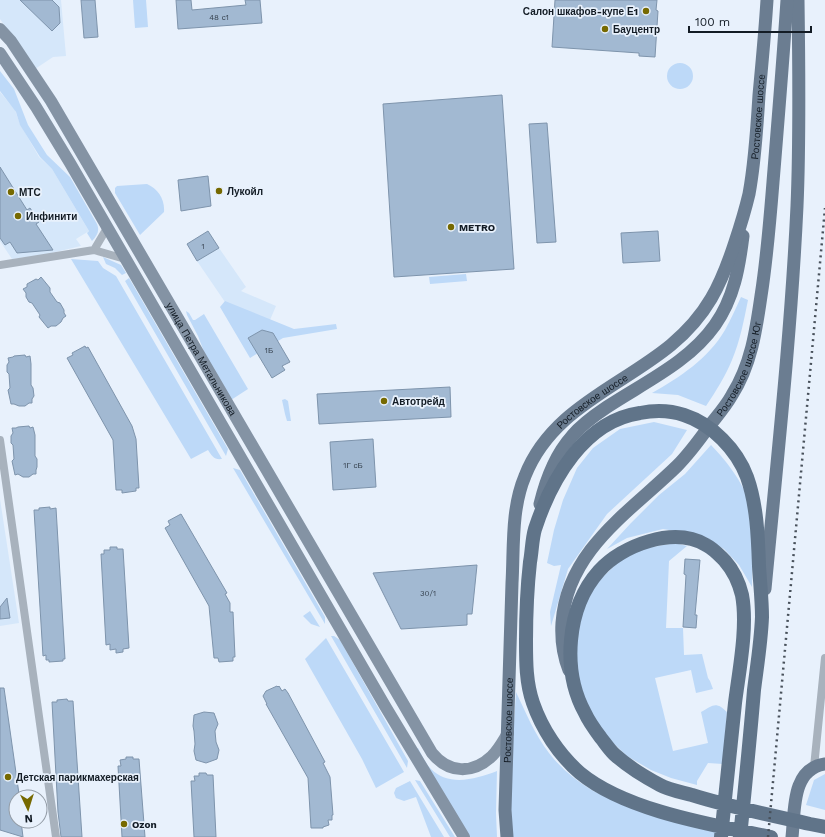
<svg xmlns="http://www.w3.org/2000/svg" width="825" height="837" font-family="'Work Sans',sans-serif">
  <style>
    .built { fill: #d5e7fa }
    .green { fill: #bdd9f8 }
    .building { fill: #a2b9d2; stroke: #7e94ac }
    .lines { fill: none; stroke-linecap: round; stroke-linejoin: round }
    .minor { stroke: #a8b2bd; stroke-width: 8 }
    .secondary { stroke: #8493a4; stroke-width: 12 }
    .primary { stroke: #6b7d91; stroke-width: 13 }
    .trunk { stroke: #607489; stroke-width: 14 }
    .rail { stroke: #48515b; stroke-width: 2.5; stroke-dasharray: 2 4; stroke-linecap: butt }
    .poi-dot { fill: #766900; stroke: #e8f1fc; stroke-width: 1.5 }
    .labels { text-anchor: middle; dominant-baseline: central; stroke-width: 3.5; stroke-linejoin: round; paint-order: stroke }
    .number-label { font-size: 8px; fill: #374350 }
    .poi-label { font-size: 10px; font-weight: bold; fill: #131c25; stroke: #e8f1fc; text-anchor: start }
    .street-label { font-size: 10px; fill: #131c25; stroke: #e8f1fc }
  </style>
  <rect width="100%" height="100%" fill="#e8f1fc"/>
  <path class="built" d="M0,0H61L66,56L53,57L35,69L0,19Z
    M0,92L15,110L20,124L39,157L52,169L89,231L76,239L81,246L43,255L12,259L0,241Z
    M219,248L246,287L241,291L276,306L270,320L225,302L197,261Z
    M0,499L19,623L0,626Z"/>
  <path class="green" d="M133,0H146L148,27L135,28Z
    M667 76a13 13 0 1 1 26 0a13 13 0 1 1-26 0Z
    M0,71L14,89L28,125L40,144L47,155L70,177L97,224C100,231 97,236 92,241L87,233L89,231L52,169L40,157L20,125L16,112L0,91Z
    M147,184C158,189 165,199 164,212L140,235L115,193V188L117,186Z
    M103,257L121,265L126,273L122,275L115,268L106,264Z
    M71,259L98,261L103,268L116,276L222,459C214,460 212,456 208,450L191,459Z
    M466,274L467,281L430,284L429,277Z
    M129,278L228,449L226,456L125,281Z
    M741,297L748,300C744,320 740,341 732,360C725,377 716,391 706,406L678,395L652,393C680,377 708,359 725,330C731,319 736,308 741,297Z
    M225,301L294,329L336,324L337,329L283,338L250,358L220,307Z
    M186,311L189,313L193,320H195L204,314L248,389L231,400L206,357L198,336L187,315Z
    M285,399L288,401L291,421H287L285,414L282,400Z
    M654,422L687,430L672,454L607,514L568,569L551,626L550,612L561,565L554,566L547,563L554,530L563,500L577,468L593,448L620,429Z
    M711,445C731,466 751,492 753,522C755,543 752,565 752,587L739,565L724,549L700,535L663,529L627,538L607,549L631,523L659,495L685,474Z
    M233,468L240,470L325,617V624Z
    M675,543L687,546L669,561L666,628H683L684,655L702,654L708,678L710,681L713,689L696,693L691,670L655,678L673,751L708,743L701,712C713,705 716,701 727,712L723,764L708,763L697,781V785L671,778L651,770L627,756L608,738L587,709L572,655L585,594L630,551Z
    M310,611L320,627L311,624L303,616Z
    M331,636H334L340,640L408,761L407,768Z
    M326,638L404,772L376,788L362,759L305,659Z
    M516,692C526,713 535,735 549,753C590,806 658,815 718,829L717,837H512L510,783Z
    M418,748C422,755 425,763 431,769C449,787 476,779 497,771L496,813L497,837H469L416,749Z
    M825,774V810L806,805L814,780Z
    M415,780L420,781L455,837H450Z
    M410,781L444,837H431L416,797L404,801L396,798L394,793L396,788Z"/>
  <path class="building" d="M20,0H52L59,7L60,23L52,31Z
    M81,0H95L98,37L84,38Z
    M176,0H191L192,10L246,5L245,0H260L262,23L178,29Z
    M555,0H657L656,10L658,11L655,57L639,56V53L552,47Z
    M502,95L514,269L394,277L383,104Z
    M547,123L556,242L537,243L529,124Z
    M0,167L27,210L30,208L39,222L36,224L53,250L17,253L10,242L5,245L0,238Z
    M208,176L211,206L181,211L178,180Z
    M208,231L219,248L197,261L187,244Z
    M658,231L660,261L623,263L621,233Z
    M41,277L50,288V292L57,302L60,303L64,310V313L66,316L63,318L61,322L56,326H51L48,328L39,317L40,315L32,303L29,302L26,297V293L23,289L27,287V284L36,279L38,280Z
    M262,330L273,333L290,362L282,366L285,370L272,378L248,338Z
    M85,346L86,348L88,347L132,426L136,439L139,488H136V491L122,493V490H116L113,440L67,358L73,355L72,353Z
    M25,355L26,357L30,356L31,364V385L33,388L34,396L32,399V403H29L25,406H19L14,404H11L8,390L10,388L9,374L7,372V365L9,362L8,358L13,357L14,356Z
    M450,387L451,417L319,424L317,394Z
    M29,426L30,428L33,427L35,435V456L37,459V467L36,470V474H33L29,477H23L18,474L15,475L12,461L14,459L13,445L11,443V436L13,433L12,428H16L18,427Z
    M373,439L376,487L333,490L330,442Z
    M50,507V509L56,508L65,659H63V661L49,662V660H46V655L43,656L34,510H39V508Z
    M181,514L227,593L225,594L230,603V612H233L235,657H233V661L219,662L218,658H214L209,606L165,528L170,525L168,521Z
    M110,547H117V549H123L129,648L123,649V652L116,653V649L110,650V644L106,645L101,554H104V550H110Z
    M685,559L700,560L695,615H697L696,628L683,627L686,575L684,574Z
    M477,565L472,614H467V625L401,629L373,573Z
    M7,598L10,618L0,619V607Z
    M277,686L278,687L279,686L282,691L285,689L288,693L325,762L323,763L330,777L333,815H332V820H328L329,825L323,827V828H311L308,778L266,704H267L263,696L266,691Z
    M0,688H4L19,794H16V821H21L23,837L0,830Z
    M67,699L68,701H73L82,837H61L58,812L52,702H57V700Z
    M204,712L214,713L218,724L215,731L216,742L219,750L217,759L206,763L196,760L194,751L195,744L194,731L193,726L194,715Z
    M126,757H133V759H139L145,837H122L118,766H121L120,760L126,759Z
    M199,773H206L207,775H213L216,837H194L191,781H195L194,776H199Z"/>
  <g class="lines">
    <path class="minor" d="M94,250L107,228
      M0,265L94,250L125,259
      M0,440L56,837
      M814,767L825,658"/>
    <g class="secondary">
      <path id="s1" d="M0,29L11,41L51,101L432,753C449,774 473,774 492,756C499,749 503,741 508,733"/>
      <path d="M0,53L36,107L70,163L385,706L464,837"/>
    </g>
    <g class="primary">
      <path d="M540,504C546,479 555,455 572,436C582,424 595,415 607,407C645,382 689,362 715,325C734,298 739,268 743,236"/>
      <path d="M765,589C777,461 791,334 797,206C800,137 799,68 798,0"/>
      <path id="s2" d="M569,670C563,655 561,640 562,623C567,550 630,512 677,466C690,453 700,439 710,425C718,415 726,406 732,395C751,365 756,331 761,296C767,258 770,220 773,182C778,121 783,61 787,0"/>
      <path id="s3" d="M507,837L505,810C508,735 509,659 512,583C514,548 511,509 525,476C551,409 620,387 671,345C707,315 721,285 735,242C740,227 745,211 749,194C755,162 757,128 759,95C762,63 765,32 767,0"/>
      <path d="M792,837C795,811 791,769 825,764"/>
    </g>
    <path class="trunk" d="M721,837C726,792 730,748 735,703C739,671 748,627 742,595C739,583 733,570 725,561C719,555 714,549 706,545C674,526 622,545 599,571C566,608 562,671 585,713C589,722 595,730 601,738C605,743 609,749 614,754C626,765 645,777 660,785C669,790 681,792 692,795C730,807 770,815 810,824L825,827
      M740,837C745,788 750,739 754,690C757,666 761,642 762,617C762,600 760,583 759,566C758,537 757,505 747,477C737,450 712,424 684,415C669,410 655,410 640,413C584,421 551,480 535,529C532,539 532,551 530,562C527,589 526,615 526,641C526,662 526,683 533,703C542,729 559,755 580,773C626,811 713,825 771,837"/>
    <path class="rail" d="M768,837L825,208"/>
  </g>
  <g class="poi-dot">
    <circle cx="646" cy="11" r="4"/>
    <circle cx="605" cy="29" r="4"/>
    <circle cx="219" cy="191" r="4"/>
    <circle cx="11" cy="192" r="4"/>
    <circle cx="18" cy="216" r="4"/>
    <circle cx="451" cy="227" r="4"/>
    <circle cx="384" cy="401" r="4"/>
    <circle cx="8" cy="777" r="4"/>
    <circle cx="124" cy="824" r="4"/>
  </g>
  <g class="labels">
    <g class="number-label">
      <text x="219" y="17">48 с1</text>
      <text x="203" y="246">1</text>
      <text x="269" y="350">1Б</text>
      <text x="353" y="465">1Г сБ</text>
      <text x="428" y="593">30/1</text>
    </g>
    <g class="poi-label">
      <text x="638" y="11" text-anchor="end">Салон шкафов-купе Е1</text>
      <text x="613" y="29">Бауцентр</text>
      <text x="227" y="191">Лукойл</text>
      <text x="19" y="192">МТС</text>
      <text x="26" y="216">Инфинити</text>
      <text x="459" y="227">METRO</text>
      <text x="392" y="401">Автотрейд</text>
      <text x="16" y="777">Детская парикмахерская</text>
      <text x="132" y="824">Ozon</text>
    </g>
    <g class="street-label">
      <text stroke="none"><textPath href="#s3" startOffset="813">Ростовское шоссе</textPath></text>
      <text stroke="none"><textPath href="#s1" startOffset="387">улица Петра Метальникова</textPath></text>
      <text stroke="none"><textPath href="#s2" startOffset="365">Ростовское шоссе Юг</textPath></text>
      <text stroke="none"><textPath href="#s3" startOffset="465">Ростовское шоссе</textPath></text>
      <text stroke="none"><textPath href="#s3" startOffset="117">Ростовское шоссе</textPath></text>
    </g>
  </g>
  <g transform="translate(28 809) rotate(176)"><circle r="19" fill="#e8f1fc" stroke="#939ca6"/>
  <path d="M0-3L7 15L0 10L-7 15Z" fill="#766900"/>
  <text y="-6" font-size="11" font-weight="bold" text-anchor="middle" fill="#131c25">N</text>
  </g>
  <path d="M689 26v6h122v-6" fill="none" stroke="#131c25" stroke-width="2"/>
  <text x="695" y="26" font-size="12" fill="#131c25" stroke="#e8f1fc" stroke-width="3" paint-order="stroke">100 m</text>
</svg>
